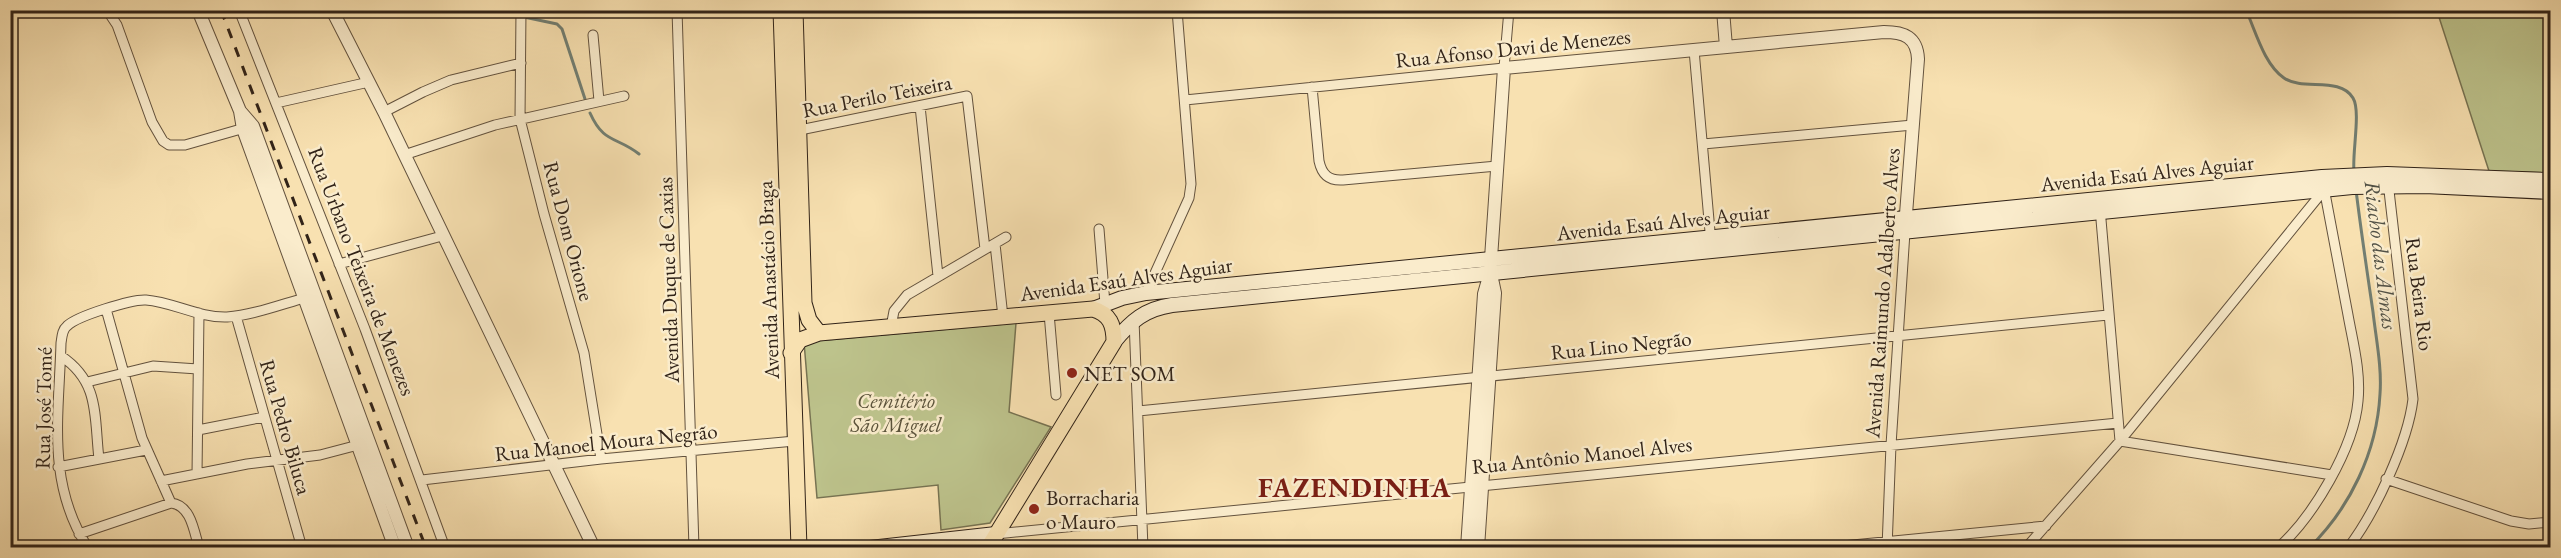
<svg xmlns="http://www.w3.org/2000/svg" width="2561" height="558" font-family="'EB Garamond',serif">
  <style>
    .green { fill: #bdc38c; stroke: #777352; stroke-width: 1.5 }
    .lines { fill: none; stroke-linecap: round; stroke-linejoin: round }
    .stream { stroke: #727f73; stroke-width: 3 }
    .minor-casing { stroke: #63523e; stroke-width: 11 }
    .tertiary-casing { stroke: #63523e; stroke-width: 14 }
    .secondary-casing { stroke: #312318; stroke-width: 16 }
    .primary-casing { stroke: #312318; stroke-width: 17 }
    .minor { stroke: #faeccc; stroke-width: 9 }
    .tertiary { stroke: #faeccc; stroke-width: 12 }
    .secondary { stroke: #faeccc; stroke-width: 14 }
    .primary { stroke: #f8e1b1; stroke-width: 15 }
    .rail { stroke: #312318; stroke-width: 3; stroke-dasharray: 10 10; stroke-linecap: butt }
    .poi-dot { fill: #8f2418; stroke: #faeccc; stroke-width: 2 }
    .labels { text-anchor: middle; dominant-baseline: central; stroke-width: 5; stroke-linejoin: round; paint-order: stroke }
    .street-label { font-size: 21px; fill: #312318; stroke: #faeccc }
    .poi-label { font-size: 21px; fill: #312318; stroke: #faeccc; text-anchor: start }
    .park-label { font-size: 21px; font-style: italic; fill: #5b533b; stroke: #faeccc }
    .water-label { font-size: 22px; font-style: italic; fill: #515146; stroke: #faeccc }
    .district-label { font-size: 27px; font-weight: bold; letter-spacing: 1.5px; fill: #7a1f14; stroke: #faeccc }
  </style>
  <rect width="100%" height="100%" fill="#f8e1b1"/>
  <filter id="stains"><feTurbulence type="fractalNoise" baseFrequency=".00333" numOctaves="4"/><feColorMatrix values="0 0 0 0 .2 0 0 0 0 .09 0 0 0 0 .02 0 0 0 .5 -.17"/></filter>
  <radialGradient id="worn" r=".72"><stop offset=".6" stop-color="#630" stop-opacity="0"/><stop offset="1" stop-color="#630" stop-opacity=".3"/></radialGradient>
  <path class="green" d="M2437,11H2550V173L2489,171Z
    M1016,323L1009,412L1051,427L990,523L941,530L938,485L817,498L804,342Z"/>
  <g class="lines">
    <path class="stream" d="M2246,10C2256,32 2264,64 2284,78C2303,91 2340,76 2353,98C2361,111 2352,153 2354,171
      M524,17L557,24L562,29L585,99
      M590,113C604,144 616,136 639,154
      M2309,548C2350,508 2377,452 2380,394C2382,367 2376,339 2373,312C2367,271 2361,231 2356,190"/>
    <g class="minor-casing">
      <path id="minor" d="M107,10L117,25L152,122L163,141L169,145H185L248,127
        M239,10L365,329L445,548
        M521,10L520,119L544,214L584,353L601,459
        M677,10L694,548
        M593,35L599,101
        M1694,50L1711,243
        M1312,87L1319,161C1322,175 1329,181 1343,180L1497,166
        M1185,100L1504,68L1509,10
        M276,103L369,82
        M920,106L938,276
        M384,112L423,92L451,80L521,63
        M795,131L967,96L985,249
        M1703,144L1913,125
        M404,155L495,125L624,96
        M2100,208L2120,441L2332,475
        M1099,229L1105,304
        M995,244L1003,317
        M339,264L442,236
        M1146,293L1189,198L1191,184L1177,10
        M106,309L142,438L171,503C191,505 194,531 199,548
        M1049,313L1056,395
        M236,316L302,548
        M1134,320L1143,548
        M891,327L894,311L907,295L1006,237
        M61,356C100,382 94,416 99,459
        M87,382L153,366L198,369
        M1138,411L2108,315
        M198,430L264,417
        M58,467L146,450
        M197,474L199,313
        M2386,479L2511,521L2529,524L2550,522
        M422,480L601,459L795,441
        M161,481L247,464L320,455L362,444
        M79,534L171,503
        M996,534L2118,423
        M88,548C46,483 59,416 61,343C62,337 62,330 67,326C77,316 132,299 146,300C173,302 199,318 227,317C254,315 282,304 308,297
        M1822,548L2046,526
        M1887,548L1891,445L1905,232
        M2026,548L2120,441L2324,190
        M2278,548C2313,517 2354,448 2358,401C2361,372 2353,343 2348,315C2340,273 2332,231 2324,188
        M2348,548C2375,513 2408,442 2413,399L2388,182"/>
    </g>
    <g class="tertiary-casing">
      <path id="tertiary" d="M198,10L240,111L243,129L395,548
        M332,10L384,112L594,548
        M1723,10L1726,47
        M240,111L253,126L408,548
        M1467,548L1484,294L1490,273L1504,68L1884,32C1904,32 1917,37 1918,59L1905,227
        M1478,548L1495,293L1491,274"/>
    </g>
    <g class="secondary-casing">
      <path id="secondary" d="M1093,309L1122,298L1146,293L2322,177L2387,174L2550,180
        M1114,342C1131,321 1145,309 1172,305L2352,187L2425,186L2550,192
        M870,548L996,534"/>
    </g>
    <g class="primary-casing">
      <path id="primary" d="M781,10L799,548
        M795,10L804,303L809,320L819,333
        M791,353L800,340L819,333L1093,309C1110,314 1114,325 1114,342L988,548"/>
    </g>
    <use href="#minor" class="minor"/>
    <use href="#tertiary" class="tertiary"/>
    <use href="#secondary" class="secondary"/>
    <use href="#primary" class="primary"/>
    <path class="rail" d="M221,10L426,548"/>
  </g>
  <g class="poi-dot">
    <circle cx="1072" cy="373" r="6"/>
    <circle cx="1034" cy="509" r="6"/>
  </g>
  <g class="labels">
    <g class="street-label">
      <text transform="translate(1513 48) rotate(-6)">Rua Afonso Davi de Menezes</text>
      <text transform="translate(877 96) rotate(-11)">Rua Perilo Teixeira</text>
      <text transform="translate(2147 173) rotate(-6)">Avenida Esaú Alves Aguiar</text>
      <text transform="translate(1663 222) rotate(-6)">Avenida Esaú Alves Aguiar</text>
      <text transform="translate(569 231) rotate(75)">Rua Dom Orione</text>
      <text transform="translate(362 271) rotate(69)">Rua Urbano Teixeira de Menezes</text>
      <text transform="translate(1126 279) rotate(-8)">Avenida Esaú Alves Aguiar</text>
      <text transform="translate(668 280) rotate(-92)">Avenida Duque de Caxias</text>
      <text transform="translate(768 280) rotate(-92)">Avenida Anastácio Braga</text>
      <text transform="translate(1882 293) rotate(-86)">Avenida Raimundo Adalberto Alves</text>
      <text transform="translate(2420 294) rotate(83)">Rua Beira Rio</text>
      <text transform="translate(1621 345) rotate(-6)">Rua Lino Negrão</text>
      <text transform="translate(43 408) rotate(-89)">Rua José Tomé</text>
      <text transform="translate(286 427) rotate(74)">Rua Pedro Biluca</text>
      <text transform="translate(606 442) rotate(-6)">Rua Manoel Moura Negrão</text>
      <text transform="translate(1582 455) rotate(-6)">Rua Antônio Manoel Alves</text>
    </g>
    <g class="poi-label">
      <text x="1084" y="373">NET SOM</text>
      <text x="1046" y="497">Borracharia<tspan x="1046" dy="24">o Mauro</tspan></text>
    </g>
    <g class="park-label">
      <text x="896" y="400">Cemitério<tspan x="896" dy="24">São Miguel</tspan></text>
    </g>
    <g class="water-label">
      <text transform="translate(2381 255) rotate(83)">Riacho das Almas</text>
    </g>
    <g class="district-label">
      <text x="1355" y="487">FAZENDINHA</text>
    </g>
  </g>
  <rect width="2561" height="558" fill="none" stroke="#f8e1b1" stroke-width="36"/>
  <rect x="12" y="12" width="2537" height="534" fill="none" stroke="#312318" stroke-width="3"/>
  <rect x="18" y="18" width="2525" height="522" fill="none" stroke="#312318" stroke-width="1.5"/>
  <rect width="100%" height="100%" filter="url(#stains)"/>
  <rect width="100%" height="100%" fill="url(#worn)"/>
</svg>
